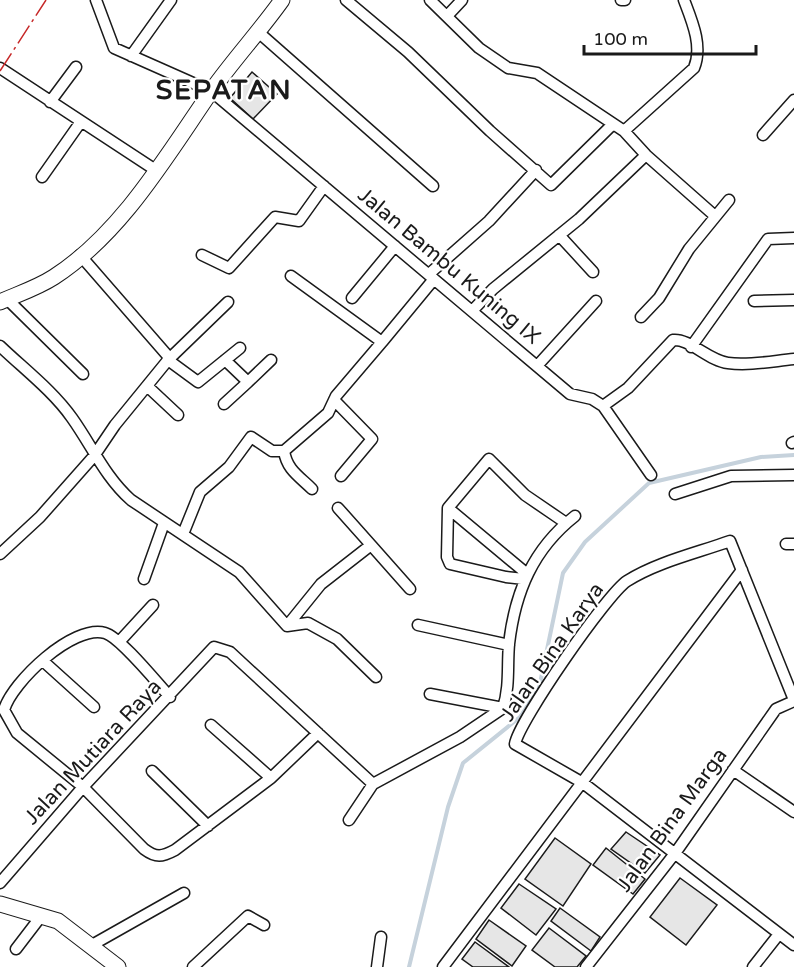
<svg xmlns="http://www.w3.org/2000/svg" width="794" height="967" font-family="'Varela Round',sans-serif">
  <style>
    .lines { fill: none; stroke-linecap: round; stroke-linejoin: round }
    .stream { stroke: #c6d2dc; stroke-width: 4 }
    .building { fill: #e6e6e6; stroke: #1a1a1a; stroke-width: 1.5 }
    .street-casing { stroke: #1a1a1a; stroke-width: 13 }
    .secondary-casing { stroke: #1a1a1a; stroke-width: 17 }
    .street { stroke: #fff; stroke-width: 10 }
    .secondary { stroke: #fff; stroke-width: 15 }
    .power { stroke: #c62828; stroke-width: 1.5; stroke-dasharray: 21 4.5 3 4.5; stroke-linecap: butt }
    .labels { text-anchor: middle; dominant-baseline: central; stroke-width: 4.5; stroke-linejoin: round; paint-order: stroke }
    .street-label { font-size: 21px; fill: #1a1a1a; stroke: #fff }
    .district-label { font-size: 27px; font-weight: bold; letter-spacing: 1.5px; fill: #1a1a1a; stroke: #fff }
  </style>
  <rect width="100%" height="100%" fill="#fff"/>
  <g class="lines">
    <path class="stream" d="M409,967L448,807L463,763L520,717L539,688L563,573L585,542L649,483L761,457L794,455"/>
  </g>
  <path class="building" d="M252,72L277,94L253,119L230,98Z
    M626,832L660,855L645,873L611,849Z
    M555,838L591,864L563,906L525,879Z
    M606,848L645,879L633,894L593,865Z
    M680,878L717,905L686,945L650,917Z
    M519,884L556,909L536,935L501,908Z
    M560,908L600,937L591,951L551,921Z
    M489,920L526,946L512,966L476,939Z
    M549,928L586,956L577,967H555L532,950Z
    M475,942L509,967H473L462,959Z"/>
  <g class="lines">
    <g class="street-casing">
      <path id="street" d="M96,0L114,48L211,91L570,394L592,399L603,406L651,475
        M346,0L408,52L490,131L551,185L612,125
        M430,0L479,48L508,68L537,73L624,131L646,155L715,216
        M621,0H625
        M447,16L462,0
        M257,31L433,186
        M131,56L171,0
        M0,68L157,171
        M50,102L76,67
        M624,131L694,68C703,46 692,21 684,0
        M763,135L794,100
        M42,177L80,123
        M559,235L593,272
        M80,255L167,355L168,360L198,382L240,348
        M202,255L229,268L275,217L299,221L324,186
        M429,274L489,221L536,170
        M352,298L395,246
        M7,299L83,374
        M754,301L794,300
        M472,311L493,289L579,219L646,155
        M641,317L659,298L689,249L729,200
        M382,342L434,279
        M0,346C24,369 53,391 72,418C92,446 105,477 131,500L239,572L287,626L308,623L337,639L376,677
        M691,347L768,239L794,238
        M225,360L248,382L271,360
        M537,366L596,301
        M147,386L178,415
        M334,400L372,439L341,476
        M224,404L248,382
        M603,406L628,388L673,340C689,338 709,361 728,363C749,366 773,361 794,359
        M792,443L794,442
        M284,451C287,470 299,476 312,489
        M675,494L731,476L794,475
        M448,508L526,573
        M183,534L200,492L229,467L251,437L272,451H284L328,413L336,396L382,342L291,276
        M786,544H794
        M371,545L410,589
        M0,554L40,517L94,456L115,425L168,360L228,302
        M144,579L164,523
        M524,579L506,577L450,564L447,557L448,508L489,459L525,495L566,523
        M418,625L509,645
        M287,626L321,584L371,545L338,508
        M119,642L153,605
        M43,661L94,707
        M430,694L503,708
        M170,697C158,684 120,637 105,633C73,624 12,682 4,710L17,733L83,787L144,849C156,858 162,857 175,850L271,778L318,733
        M794,700L730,541C697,553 657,562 627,581C607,594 519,721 515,744L583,783L794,945
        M211,725L271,778
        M733,770L794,812
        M152,771L208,826
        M349,820L373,784L460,737L503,708C510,686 507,666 509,644C515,592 533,549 575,516
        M0,883L83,787L214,647L230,652L373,784
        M92,945L184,893
        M16,949L42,915
        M193,967L248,916L264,925
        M377,967L381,937
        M443,967L742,570
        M586,967L676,852L776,709L794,701
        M753,967L779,934"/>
    </g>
    <g class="secondary-casing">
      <path id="secondary" d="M0,302C18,294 37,288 54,277C122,233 167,155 212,90C234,59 260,31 282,0
        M0,904L58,921L118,967"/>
    </g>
    <use href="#street" class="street"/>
    <use href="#secondary" class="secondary"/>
    <path class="power" d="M0,71L46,0"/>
  </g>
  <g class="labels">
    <g class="street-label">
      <text transform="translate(449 266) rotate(40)">Jalan Bambu Kuning IX</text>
      <text transform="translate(552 652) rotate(-55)">Jalan Bina Karya</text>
      <text transform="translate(93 752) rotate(-47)">Jalan Mutiara Raya</text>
      <text transform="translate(672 820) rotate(-54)">Jalan Bina Marga</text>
    </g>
    <g class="district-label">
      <text x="224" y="90">SEPATAN</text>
    </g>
  </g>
  <path d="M584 45v9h172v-9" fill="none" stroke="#1a1a1a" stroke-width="3"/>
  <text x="593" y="45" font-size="18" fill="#1a1a1a" stroke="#ffffff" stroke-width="4.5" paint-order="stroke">100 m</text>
</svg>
